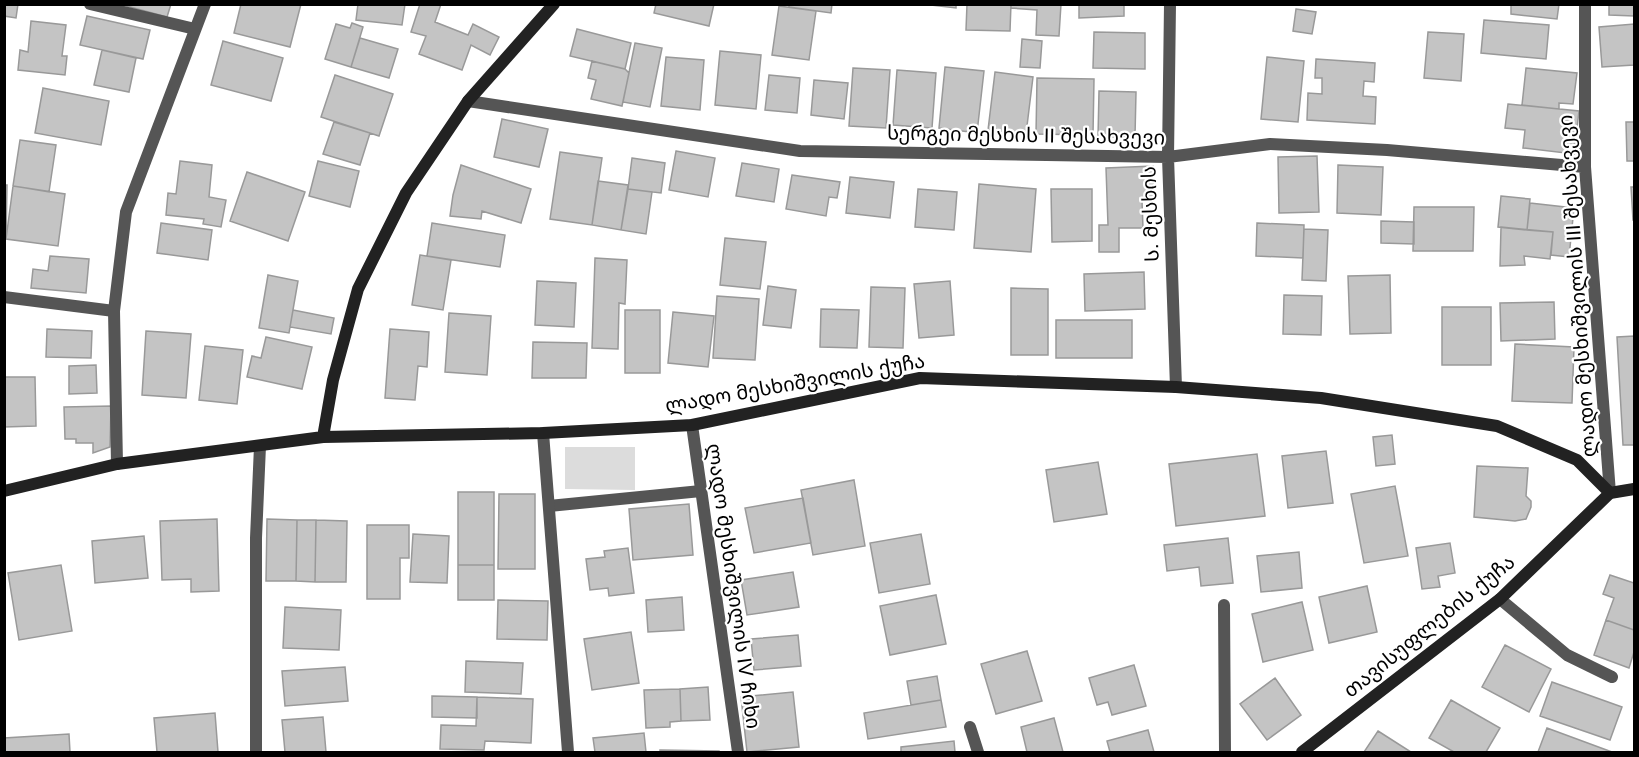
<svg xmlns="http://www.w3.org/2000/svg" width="1639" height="757" font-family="Helvetica,'Noto Sans Georgian',sans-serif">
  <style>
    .green { fill: #dcdcdc }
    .building { fill: #c4c4c4; stroke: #999; stroke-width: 1.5 }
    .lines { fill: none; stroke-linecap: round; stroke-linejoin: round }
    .lane { stroke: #555; stroke-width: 12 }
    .street { stroke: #555; stroke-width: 12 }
    .secondary { stroke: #222; stroke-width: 12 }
    .labels { text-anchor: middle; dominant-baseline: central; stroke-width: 4.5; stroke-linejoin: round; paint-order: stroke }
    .street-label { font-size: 20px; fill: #000; stroke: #fff }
  </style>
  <rect width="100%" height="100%" fill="#fff"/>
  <path class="green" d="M565,447H635V490L565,489Z"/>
  <path class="building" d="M4,4H18L16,18L4,16Z
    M119,4H171L167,17Z
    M241,4H301L290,47L234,33Z
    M358,4H405L402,25L356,20Z
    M420,4H441L435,22L468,35L473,24L499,37L490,55L471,45L462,70L419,54L426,36L411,32Z
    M656,4H714L709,26L654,13Z
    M789,4H832L831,13L789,7Z
    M922,4H956V8Z
    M967,4H1011L1010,31L966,30Z
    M1011,4H1061L1059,36L1036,35L1037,10L1011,8Z
    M1079,4H1124V16L1079,18Z
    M1511,4H1559L1557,19L1511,14Z
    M1609,4H1634V16L1609,15Z
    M779,6L816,11L809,60L772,55Z
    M1296,9L1316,12L1312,34L1293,31Z
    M87,16L150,30L143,59L80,45Z
    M1484,20L1549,25L1546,59L1481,53Z
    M31,21L66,25L62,56H67L65,75L18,70L20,50L28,52Z
    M352,23L363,27L351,67L325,59L336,24L350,28Z
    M1634,24V65L1602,67L1599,27Z
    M577,29L631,43L625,69L570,56Z
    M1094,32L1145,33V69L1093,68Z
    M1428,32L1464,34L1461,81L1424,78Z
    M360,38L398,49L389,78L351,67Z
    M1022,39L1042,41L1040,68L1020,67Z
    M223,41L283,58L271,101L211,85Z
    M635,43L662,48L650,107L623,102Z
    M102,50L136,58L129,92L94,85Z
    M720,51L761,55L756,109L715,105Z
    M666,57L704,60L700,110L661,106Z
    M1267,57L1304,61L1298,122L1261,119Z
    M1316,59L1375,63L1374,82L1364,81L1363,96L1376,97L1375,124L1307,120L1308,93L1322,94V78H1315Z
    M592,61L625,69L629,73L622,106L591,99L596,80L588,78Z
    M945,67L984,71L977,133L939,128Z
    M853,68L890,70L886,128L849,126Z
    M1526,68L1577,73L1573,104L1559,103V109L1522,105Z
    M897,70L936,73L932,128L893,125Z
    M995,72L1033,77L1026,134L988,130Z
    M335,75L393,94L379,136L321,117Z
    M769,75L800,78L797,113L765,110Z
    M1037,78L1094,79L1093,135L1036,134Z
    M814,80L848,83L844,119L811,115Z
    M43,88L109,101L101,145L35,133Z
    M1099,91L1136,92L1135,137H1098Z
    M1508,104L1579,111L1574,154L1523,148L1525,130L1505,128Z
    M502,119L548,129L539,167L494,157Z
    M334,122L370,133L360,165L323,154Z
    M1626,122H1634V161H1627Z
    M20,140L56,145L49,192L13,186Z
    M676,151L715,158L708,197L669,190Z
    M560,152L602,158L592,225L550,219Z
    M1317,156L1319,212L1279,213L1278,157Z
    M632,158L665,163L661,193L628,189Z
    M180,161L212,165L209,197L226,200L221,227L203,224L204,219L166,215L168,193L176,194Z
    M318,161L359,171L350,207L309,196Z
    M742,163L779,169L774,202L736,196Z
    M461,165L531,189L521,223L482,211L481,219L450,216L453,195Z
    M1338,165L1383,167L1381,215L1337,213Z
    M1153,166L1154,200L1142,201L1143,228H1119V252H1099V225H1108L1106,168Z
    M247,172L305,192L288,241L230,221Z
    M792,175L840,182L837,198L829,197L826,216L786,209Z
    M850,177L894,182L890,218L846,213Z
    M598,181L628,185L621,230L592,225Z
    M979,184L1036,189L1031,252L974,248Z
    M4,185H7L6,239H4Z
    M13,186L65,194L58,246L6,239Z
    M1631,187H1634V220H1633Z
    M628,189L652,192L646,234L621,230Z
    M918,189L957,192L954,230L915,227Z
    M1051,189H1092V241L1052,242Z
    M1501,196L1530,199L1527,230L1498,227Z
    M1530,203L1574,208L1569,257L1551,255L1553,232L1527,230Z
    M1414,207H1474L1473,251H1413Z
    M1381,221L1414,222V244L1381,243Z
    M161,223L212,230L208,260L157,253Z
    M432,223L505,235L500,267L427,256Z
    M1257,223L1304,225L1303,258L1256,256Z
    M1501,227L1553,232L1550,259L1524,256L1525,265L1500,266Z
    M1304,229L1328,230L1326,281L1302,280Z
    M725,238L766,242L760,289L720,285Z
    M420,255L451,260L443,310L412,305Z
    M50,256L89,259L86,293L31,288L33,269L48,271Z
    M595,258L627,260L625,304L619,303L618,349L592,348Z
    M1144,272L1145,309L1085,311L1084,274Z
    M268,275L298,281L289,333L259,328Z
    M1390,275L1391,333L1350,334L1348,276Z
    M537,281L576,283L574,327L535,325Z
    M950,281L954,335L919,338L914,284Z
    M768,286L796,290L791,328L763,325Z
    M871,287L905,288L903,348L869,347Z
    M1011,288L1048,289V355H1011Z
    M1284,295L1322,296L1321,335L1283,334Z
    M717,296L759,299L755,360L713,358Z
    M1554,302L1555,339L1501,341L1500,303Z
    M1442,307H1491V365H1442Z
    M821,309L859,310L857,348L820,347Z
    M293,310L334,318L331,334L290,327Z
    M625,310H660V373H625Z
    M673,312L714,316L708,367L668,363Z
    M449,313L491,316L487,375L445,372Z
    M1056,320H1132V358H1056Z
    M47,329L92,331L91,358L46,357Z
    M390,329L429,332L427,367L418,366L415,400L385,398Z
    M146,331L191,334L186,398L142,395Z
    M1634,336V445H1623L1617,337Z
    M266,337L312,347L302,389L247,377L252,356L261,358Z
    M533,342L587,343L586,378H532Z
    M1515,344L1574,347L1572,403L1512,401Z
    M205,346L243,350L237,404L199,400Z
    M96,365L97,393L69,394V366Z
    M4,377H35L36,426L4,427Z
    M111,406L110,447L93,453V443H76V439H65L64,407Z
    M1392,435L1395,464L1376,466L1373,437Z
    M1326,451L1333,503L1288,508L1282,456Z
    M1257,454L1265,516L1176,526L1169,464Z
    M1098,462L1107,514L1054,522L1046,470Z
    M1477,466L1528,468L1526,496L1531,501V507L1526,519L1515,521L1474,517Z
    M854,480L865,546L813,555L801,490Z
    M1395,486L1408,556L1364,563L1351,494Z
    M458,492H494V565H458Z
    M499,494H535V569H498Z
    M803,498L811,543L754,553L745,508Z
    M689,504L693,555L633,560L629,509Z
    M217,519L219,591L191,592V579L162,580L160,521Z
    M267,519L297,520L296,581H266Z
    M297,520H316L315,582L296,581Z
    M316,520L347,521L346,582H315Z
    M367,525H409V558H400V599H367Z
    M413,534L449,536L447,583L410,582Z
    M921,534L930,584L879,593L870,543Z
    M144,536L148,578L95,583L92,541Z
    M1228,538L1233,583L1201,586L1199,567L1167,571L1164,545Z
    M1450,543L1455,573L1438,576L1440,587L1422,589L1416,548Z
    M628,548L634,593L609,596L608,588L590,590L586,559L605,557L604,551Z
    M1299,552L1302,588L1261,592L1257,556Z
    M61,565L72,631L19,640L8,573Z
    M458,565H494V600H458Z
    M793,572L799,607L747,615L741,580Z
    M1610,575L1634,583V630L1606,620L1614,598L1603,594Z
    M1367,586L1377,632L1329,643L1319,597Z
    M936,595L946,644L890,655L880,606Z
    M682,597L684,630L648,632L646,600Z
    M498,600L548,601L547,640L497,639Z
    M1302,602L1313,650L1263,662L1252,614Z
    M285,607L341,610L339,650L283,648Z
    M1606,620L1634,630V652L1629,668L1594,655Z
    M631,632L639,683L592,690L584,639Z
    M798,635L801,666L754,670L751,639Z
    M1505,645L1551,669L1529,712L1482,687Z
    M1027,651L1042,701L996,714L981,664Z
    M466,661L523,663L521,694L465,692Z
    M1134,665L1146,706L1112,715L1108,702L1097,705L1089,678Z
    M345,667L348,701L285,706L282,671Z
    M937,676L941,700L911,705L907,681Z
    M1275,678L1301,715L1267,740L1240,704Z
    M1552,682L1622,707L1610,740L1540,716Z
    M708,687L710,720L681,721L680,689Z
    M680,689L681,721L670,722V727L646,728L644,690Z
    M793,692L799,747L747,752L741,697Z
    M432,696L477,697V718L432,717Z
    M477,697L533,699L531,743L485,741L484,750L440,749L441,725L476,726Z
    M941,700L946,727L868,739L864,713Z
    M1451,700L1500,728L1486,752H1454L1429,738Z
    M215,713L218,752H157L154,718Z
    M323,717L326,752H285L282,720Z
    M1054,718L1063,752H1027L1021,727Z
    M1547,728L1612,752H1538Z
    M1148,730L1154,752H1110L1107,741Z
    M1378,731L1411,752H1364Z
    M644,733L646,752H595L593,738Z
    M69,734L70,752H4V738Z
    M954,741L955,752H901V747Z
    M660,750L719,751V752H660Z"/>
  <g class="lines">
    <path class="lane" d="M90,4L195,29
      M4,297L114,311
      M549,506L701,491
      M1500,599L1567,655L1612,677
      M1224,605L1225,752"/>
    <path class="street" d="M1170,4L1168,157L1176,387
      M1585,4V167L1610,493
      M468,101L800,151L1168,157L1270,144L1387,150L1585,167
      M692,425L738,752
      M543,433L568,752
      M117,464L114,311L126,212L205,4
      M970,727L978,752
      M256,752V538L260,446"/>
    <path class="secondary" d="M323,437L333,380L358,289L406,193L468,101L554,4
      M4,491L117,464L323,437L543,433L692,425L920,378L1176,387L1321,398L1497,426L1577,460L1610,493
      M1302,752L1500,599L1610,493L1634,489"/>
  </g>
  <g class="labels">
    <g class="street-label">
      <text transform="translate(1026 135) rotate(1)">სერგეი მესხის II შესახვევი</text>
      <text transform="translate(1150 214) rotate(-92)">Ს. Მესხის</text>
      <text transform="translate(1577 286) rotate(-94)">ლადო მესხიშვილის III შესახვევი</text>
      <text transform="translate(795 383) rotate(-10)">ლადო მესხიშვილის ქუჩა</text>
      <text transform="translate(734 586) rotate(82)">ლადო მესხიშვილის IV ჩიხი</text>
      <text transform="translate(1429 626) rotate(-39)">თავისუფლების ქუჩა</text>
    </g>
  </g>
  <rect width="1639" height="757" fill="none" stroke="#000000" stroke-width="12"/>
</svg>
